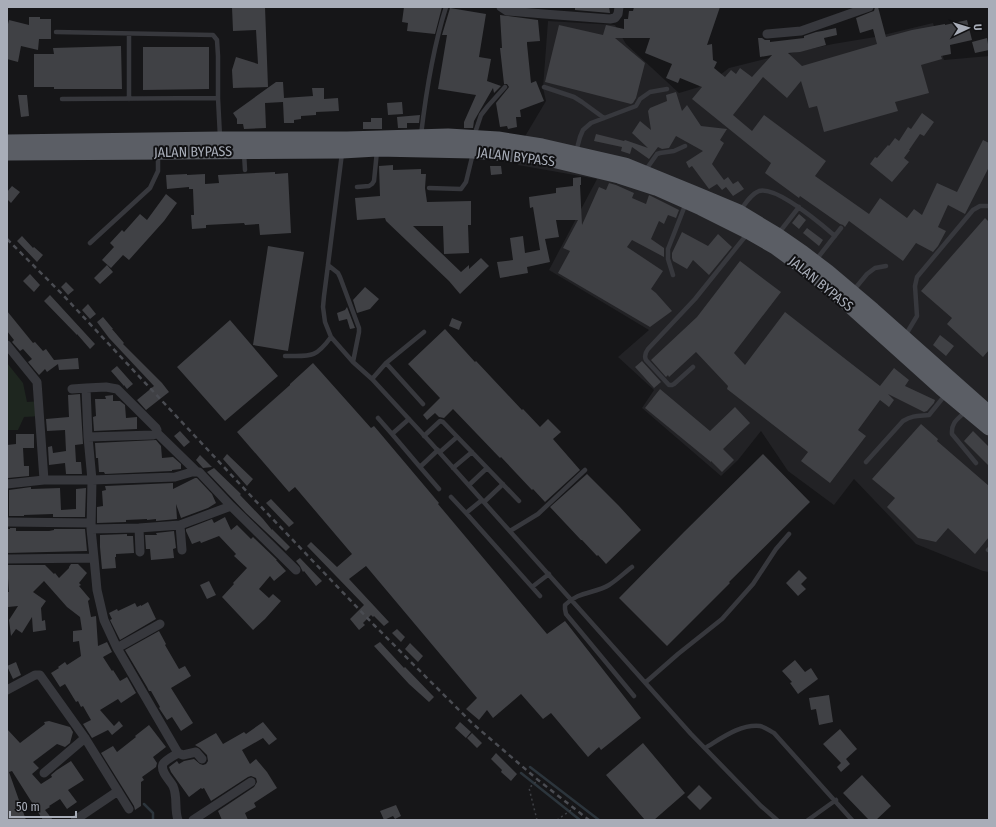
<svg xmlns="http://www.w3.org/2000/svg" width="996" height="827" font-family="'Fira Sans Condensed',sans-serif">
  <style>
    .built { fill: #222225 }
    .green { fill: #1e261f }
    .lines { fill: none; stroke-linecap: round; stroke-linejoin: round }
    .stream { stroke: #2c353c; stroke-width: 2.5 }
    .building { fill: #404145 }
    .path { stroke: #3d3f44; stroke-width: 1.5; stroke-dasharray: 2 3; stroke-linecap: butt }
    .service { stroke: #37383d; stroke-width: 4.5 }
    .minor { stroke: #37383d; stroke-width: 9 }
    .trunk { stroke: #5b5e65; stroke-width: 15 }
    .rail { stroke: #4a4c52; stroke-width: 2.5; stroke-dasharray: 5 4; stroke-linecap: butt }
    .labels { text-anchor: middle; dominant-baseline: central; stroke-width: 4; stroke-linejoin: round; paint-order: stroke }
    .street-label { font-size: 14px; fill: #a8adb8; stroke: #111113 }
  </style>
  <rect width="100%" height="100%" fill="#161618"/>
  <path class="built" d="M548,21L615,25L626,44L679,93L699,87L703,81L720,75L729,68L769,58L833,44L875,37L933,23L944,60L989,56V572L983,571L916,544L854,479L834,505L788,471L761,431L738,460L721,476L642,408L654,390L618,357L649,330L549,270L597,179L518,165L521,143L546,101L543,88Z"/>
  <path class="green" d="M7,363L23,383L27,402L41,401L42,416L24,417L18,430H7Z"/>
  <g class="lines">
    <path class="stream" d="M530,767L599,820
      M521,773L580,820
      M144,804L153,813V820"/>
  </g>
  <path class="building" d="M232,7H265L268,87L233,88L232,70L236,57L258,64L256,30L233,31Z
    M404,7H442L435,34L407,31L408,23L402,22Z
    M575,7H609L610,13L575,10Z
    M634,7H720L707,45L712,44L713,60L717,62L714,68L725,77L731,70L736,74L740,68L752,77L772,55L760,57L758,38H762L765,40H770V42L804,38V36L816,32L822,31L836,28L837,35L824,38L826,45L800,52L788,53L802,66L877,44L873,29L860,33L856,18L871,12L874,11L875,7H878L886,37L912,30L945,24V25L967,20L972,40L950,45L951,54L941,56L942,59L921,65L929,93L895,102L898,111L824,132L817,106L809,108L801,81L787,98L763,77L733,115L752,131L764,115L826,161L815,176L869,214L880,198L907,218L914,209L922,215L937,183L957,192L983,140L989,143V167L966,212L965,214L948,205L938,227L946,231L938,246L933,252L916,243L903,261L849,221L845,227L843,225L840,224L800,196L799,198L765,173L771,163L692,99L702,87L680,78L678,83L666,78L672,64L645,53L650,38H615L645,63L636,98L633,103L631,104L545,82L559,25L603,35L606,25L624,29V19H628L629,11H633Z
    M450,8L486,14L479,57L491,59L487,81L501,86L494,93L493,88L478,114L474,121L473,128H464V122L476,95L438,89L447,35H442Z
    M500,15L538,20L540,41L527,42V44L531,83L536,81L544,101L520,110L521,117H516L517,127L508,129L507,126L500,127L496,103L509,87L507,84H504L500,48H502Z
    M29,17H40V19H51V39H39L38,50L21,46L18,62L7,59V28L9,20L29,25Z
    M987,38L989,50L975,53L972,42Z
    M121,46L122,89H54V87H34V54H54L53,48Z
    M143,47H209V89L143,90Z
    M276,82H283L284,98L313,96L312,88H324V99L338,98L339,111L316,112V115L301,116V119L294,120V123H284L283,102L265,103L266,128L244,129L243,124H237V119L233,113Z
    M676,92L682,111L687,105L701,126L727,129L720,140L724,143L712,164L724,180L728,177L733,184L738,181L744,189L733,196L726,187L722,190L717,184L709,189L692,166L689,168L686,162L703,151L676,136L669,148L662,149L658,147L649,159L632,147L630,154L621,151L622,147L594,141L596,134L624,141L625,140L648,148L632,133L640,121L651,130L648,111L650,108L667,101L666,95Z
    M18,95H27L29,116L21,117Z
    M402,102L403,114L388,115L387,103Z
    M922,113L934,122L924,136L920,134L909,150H910L904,158L909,162L892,182L870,164L875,157L877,158L888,145L889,146L895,138L899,141L908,127L911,129Z
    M420,115L419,123H407V128H398L397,117Z
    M371,118H382V129H363V122H371Z
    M393,165V170L421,169V174H426L425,188L427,202L471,201V225H468L469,253L444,254L443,226H413L461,272L469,265V269L481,258L489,266L460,294L449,281L386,221L385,218L357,220L355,198L380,196L379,166Z
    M490,166H501L502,174L491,175Z
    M275,172V174L288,173L291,233L260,235L259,224L245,225L244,223L206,225V228L192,229L191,215H194L193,189H189V187L167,189L166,175L187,174V175L205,174V184L219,183L218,175Z
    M581,177V185H580L582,225L599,187L606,190L609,183L616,185L634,193L632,198L646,204L649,195L679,210L676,218L668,215L664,224L659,221L651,239L664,248V257L632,240L627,247L663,271L651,289L656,293L672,311L650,327L558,273L570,251L563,248L578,220H556L559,237L545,239L550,262L527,267L528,273L500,278L497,262L513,260L510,238L523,236L525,253L540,250L533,207L530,208L529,197L556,193V188L573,186V178Z
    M12,186L20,192L11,203L7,199V192Z
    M166,194L177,203L164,221L129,260L123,255L111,268L102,260L114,247L110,243L122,230L124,232L140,214L147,220Z
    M799,214L806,220L799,229L792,223Z
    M985,218L989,222V350L983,357L947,324L952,318L921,291Z
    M807,228L823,240L819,246L803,233Z
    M682,232L708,246L718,234L732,247L709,275L693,260L687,269L673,261L672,258V253Z
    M22,236L33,248L34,247L43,255L37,262L17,241Z
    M268,246L304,252L288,351L253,345Z
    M740,261L781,292L734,353L745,365L785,312L880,386L894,368L909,380L905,386L935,400L934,403L927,411L924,412L888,394L894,400L889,407L880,400L858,430L866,436L830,483L801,461L808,452L727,389L728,386L696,352L669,377L668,375L666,377L651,360L697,317Z
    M107,265L113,272L100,284L94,278Z
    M30,274L40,285L34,292L23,281Z
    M66,282L74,290L68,295L61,287Z
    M365,287L379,299L370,309L357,313L353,300Z
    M50,295L95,344L90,349L77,334V335L44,301Z
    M88,304L96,314L90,319L82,310Z
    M347,307L355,328L350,329L347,319L339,321L337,313L345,310Z
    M7,311L33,343L35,342L43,351L46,349L54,360L78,358L79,369L59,370L58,364L47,372L45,369L39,375L28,362L32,359L23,349L20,351L12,342L14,340L7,331Z
    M103,317L113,329H112L124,343L123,344L162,383L169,392L146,410L137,400L154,386L109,338L97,322Z
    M452,318L462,322L459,330L449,326Z
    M230,320L278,376L225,421L177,367Z
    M445,329L475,362L476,361L522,410L523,409L540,427L548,419L561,432L553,439L580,470L545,502L533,489L532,490L501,457L500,458L453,409L444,418L439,417L435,413L427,420L423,415L440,398L408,364Z
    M940,335L954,346L946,356L933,345Z
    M642,361L661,382L654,388L635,367Z
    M313,363L371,428L374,426L439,503L438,504L547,634L565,621L641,718L601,750L599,747L588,757L551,713L543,719L521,694L493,718L487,710L479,720L466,709L477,698L366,566L349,579L389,622L384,626L374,616L373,617L371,615L363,623L365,625L359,630L350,619L364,605L307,546L311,542L337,567L352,554L295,487L289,492L237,432L290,385V384Z
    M117,366L133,384L127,389L124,385V386L111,371Z
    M660,389L710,431L735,407L750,423L723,449L734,460L722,472L711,461V462L645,408Z
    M80,394L83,444L75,445L76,462H81L82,474H66L65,463L49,465L48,447L52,446L53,453L66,451L65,430L47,431L46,419L69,417L68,395Z
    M113,395V401H120L125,405L126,418L137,417V429L94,431L93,417L96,416L95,399H106L105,396Z
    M921,424L938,439L937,441L989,486V537L975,554L948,528L936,542L918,538L887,507L895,498L872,479Z
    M180,431L190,442L184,447L174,436Z
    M973,431L989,447V466L964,441Z
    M16,434H34V448H23L24,466H29V476L8,478V476H7V445L16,444Z
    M156,440L161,446L162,458L173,457L181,464V469L172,470V471L105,474L104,472H99L98,458H96L95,443Z
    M227,454L253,479L247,486L223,459Z
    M763,454L810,502L729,582L730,583L667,646L619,598L684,532Z
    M200,455L212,467L203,468L196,460Z
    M214,468L241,494L240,495L263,519L272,530V529L290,547L286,551L246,513L207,472Z
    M587,474L619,506L641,530L606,564L598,555L597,556L582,540H581L550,507Z
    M195,478H197L212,494L216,503L208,508L181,518L176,504L177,519L156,521V519L147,520V519L126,520V522L97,523V507L103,506L102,491L106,490L105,486L173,483V489Z
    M31,487V489L60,488L61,510L76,509V489L86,488L85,517H53V514L24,515V516H9V490Z
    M271,499L294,523L289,527L266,503Z
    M225,517L231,530L237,525L251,539L253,537L277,560H276L286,571L274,581L270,576L259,589L269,598L273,594L281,601L265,619L253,630L222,597L234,584L233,583L247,568L234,556L236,554L219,536L201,543L200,541L192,544L186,531V529L212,519L214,523Z
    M10,528H16V531H49L54,530V529H85L87,551L7,553L8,529H10Z
    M174,531L176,548L173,549L174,558L151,560L150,549H146L145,535H157L156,533Z
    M127,534V536H133L134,553L116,554V557H115L116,568L102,569L100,547V535Z
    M300,558L322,581L316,586L304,571L303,572L300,566L296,561Z
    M71,564H78L87,573L79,583L81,585L79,586L90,599L88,601L91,617L96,616L98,646L107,642L112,652L103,657L112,671L113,670L120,681L127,677L136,693L121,703L118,699L100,710L114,726L119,721L123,726L112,735L108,730L92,738L83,724L91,720L83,706L81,707L78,701L76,702L65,684L60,687L51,673L59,668L58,667L65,662L67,665L81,656L79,641L73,642V631L82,630L80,617L67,607L44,581L33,592L46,601L41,608L42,621L45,620L46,630L33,632L32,617L22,633L16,629L11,636L9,620L18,606L8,607L7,592H9L7,565H45L54,574L55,573L59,578L69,568V567Z
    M799,570L807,578L801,584L806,589L798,596L786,583Z
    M209,581L216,595L207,599L200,585Z
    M148,602L156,619L120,640L110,620L112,619L109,613L117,609L118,611L135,603L137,607L141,605V606Z
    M397,629L405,637L401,642L392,633Z
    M159,631L166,644L165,645L179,669L185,666L191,676L171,688L193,723L181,731L172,717L167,720L159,708L160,707L151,691H149L147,687L125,650Z
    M380,642L404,668L405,667L434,697L429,702L409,684L374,646Z
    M410,643L423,656L418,662L405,649Z
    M795,660L805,672L811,668L818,679L798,694L790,683L792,682L782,671Z
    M16,662L21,675L13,679L7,666Z
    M829,695L833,722L819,725L816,709L811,710L809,698Z
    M49,721L70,727L73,732L70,743L65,747L57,744L33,762L39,768L32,774L41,784L52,777L51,775L57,770L71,761L84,780L68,790L77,802L67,809L60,799L49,806L50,807L45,810L53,820H43L12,771L9,772L26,820H7V729L20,743L45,724L44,722Z
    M263,722L277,739L269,745L263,738L242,750L250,764L256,759L267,772L277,788L254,803L256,807L245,813L248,820H222L218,811L254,787L257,782L256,778L251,776L248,777L211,801L204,788L202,789L201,788L189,797L171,772L169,767L177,761L179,764L184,761L194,759L200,764L203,765L206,764L208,761L207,755L200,748L195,745L216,733L223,744L244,732L246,734Z
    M460,722L471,732L466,738L455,728Z
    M149,725L166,747L153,757L157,763L156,767L142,777L144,780L141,782V806L135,810L134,806L101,753L113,746L117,752L136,737L135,736Z
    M840,729L857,749L846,759L850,764L841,772L837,767L841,763L823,744Z
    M472,733L482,743L477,748L467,738Z
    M643,743L685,793L654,820H645L606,775Z
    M496,753L517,774L511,781L501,772L502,770L491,759Z
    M862,775L891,806L876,820H869L843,793Z
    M699,785L712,798L700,810L687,797Z
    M396,805L401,816L395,819L393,816L384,820L380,811Z"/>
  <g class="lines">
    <path class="path" d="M537,820L529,788L538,780
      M557,820L574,808"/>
    <path class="service" d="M56,32L213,35L217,40L218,56V98L220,137
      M129,34V99
      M544,87L574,97L582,102L604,118
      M62,99L218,98
      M421,135C426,92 433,48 446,7
      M474,136L481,115L488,106L505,87
      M576,152L580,137L583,130L591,123L636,106L640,99L650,92L667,89
      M244,153L245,170
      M342,153L328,265L324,296L323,307L325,322L331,337L353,362L372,379L431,443L691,734L761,806L777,820
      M645,171L657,154L660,153L674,151L685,146
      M357,187L369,186L372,184L374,181L377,151
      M429,188L461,189L466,182L473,153
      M740,211C745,204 751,194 759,191C777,186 821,224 835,236
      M778,234L799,207
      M90,243L150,188L158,171V154
      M816,260L841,228
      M328,265L338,273L340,277L359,328V332L353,362
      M673,275L668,259V249L686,203
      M853,291L867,274L875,268L886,266
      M905,336L917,316L915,286L917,277L973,210L980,206H989
      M285,356C310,356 315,359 331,337
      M386,363L423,404
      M693,367L674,384L672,385H669L646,360C644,356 645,353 648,349L695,299L748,233
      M372,379L386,363L424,332
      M966,411C958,419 951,422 952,434L976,463
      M378,418L392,434
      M409,419L392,434L420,467L438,450
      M424,436L440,421L443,422L519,501
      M440,452L457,437
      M866,462L903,421C913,415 918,416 929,415L946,394
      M420,467L439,489
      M453,468L472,452
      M469,485L487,468
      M451,497L466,513
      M482,500L466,513L532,587L549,574
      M484,502L503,484
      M510,531L538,514L585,470
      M988,550L989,549
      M632,567C624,573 617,580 609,585C594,594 579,591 565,605V609L566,614L634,696
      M532,587L540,596
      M646,682L678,654L722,619L753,584L776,549L789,534
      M705,748C722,738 740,724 760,726C765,727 770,731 774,733L852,820
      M808,820L836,800"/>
    <path class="minor" d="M501,7L507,11L544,14L610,19L615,18L618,14L619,7
      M767,34L801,31L869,7
      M7,345L37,382L44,480
      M72,389L86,388
      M157,433L196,471
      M88,437L153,435L156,434L157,430L156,428L117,389L106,387L86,388L88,437L92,480L91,529L94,558
      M7,484L44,480H92L175,477L192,472H199L201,474L231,506
      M7,522L91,523
      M180,525L182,550
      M139,528L140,552
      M91,529L139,528L180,525L231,506L296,570
      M7,559L94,558L97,590L104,620L117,648L178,753C175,755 165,760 163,764C160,772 170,780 173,786C178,797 174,809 178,820
      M117,648L160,624
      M7,690L35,675H40L85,738L129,809
      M178,753L183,755L196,752L202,759
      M44,773L85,738
      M75,820L118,791
      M193,820L251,782"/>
    <path class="trunk" d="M7,142L220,139H347L448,136L498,139L542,146L625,165L696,194L739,212L777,235L803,253L828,272L873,310L989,413
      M7,153L342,151L377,149L473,151L540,157L619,176L656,188L701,208L749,232L775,247L812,274L841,298L941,388L989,428"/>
    <path class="rail" d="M7,239L62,294L266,512L374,625L473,724L538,780L589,820"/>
  </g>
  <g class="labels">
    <g class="street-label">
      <text transform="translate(193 152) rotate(-1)">JALAN BYPASS</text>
      <text transform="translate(516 157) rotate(7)">JALAN BYPASS</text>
      <text transform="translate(821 284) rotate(39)">JALAN BYPASS</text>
    </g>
  </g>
  <rect width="996" height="827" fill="none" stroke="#a8adb8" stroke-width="16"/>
  <g transform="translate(968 28) rotate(86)" stroke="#111113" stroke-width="3" paint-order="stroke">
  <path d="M0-3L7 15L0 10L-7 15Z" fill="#a8adb8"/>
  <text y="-6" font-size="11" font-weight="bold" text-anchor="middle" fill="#a8adb8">U</text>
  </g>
  <path d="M10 811v6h66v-6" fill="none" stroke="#a8adb8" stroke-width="2"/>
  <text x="16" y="811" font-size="12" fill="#a8adb8" stroke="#111113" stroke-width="3" paint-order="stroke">50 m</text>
</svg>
